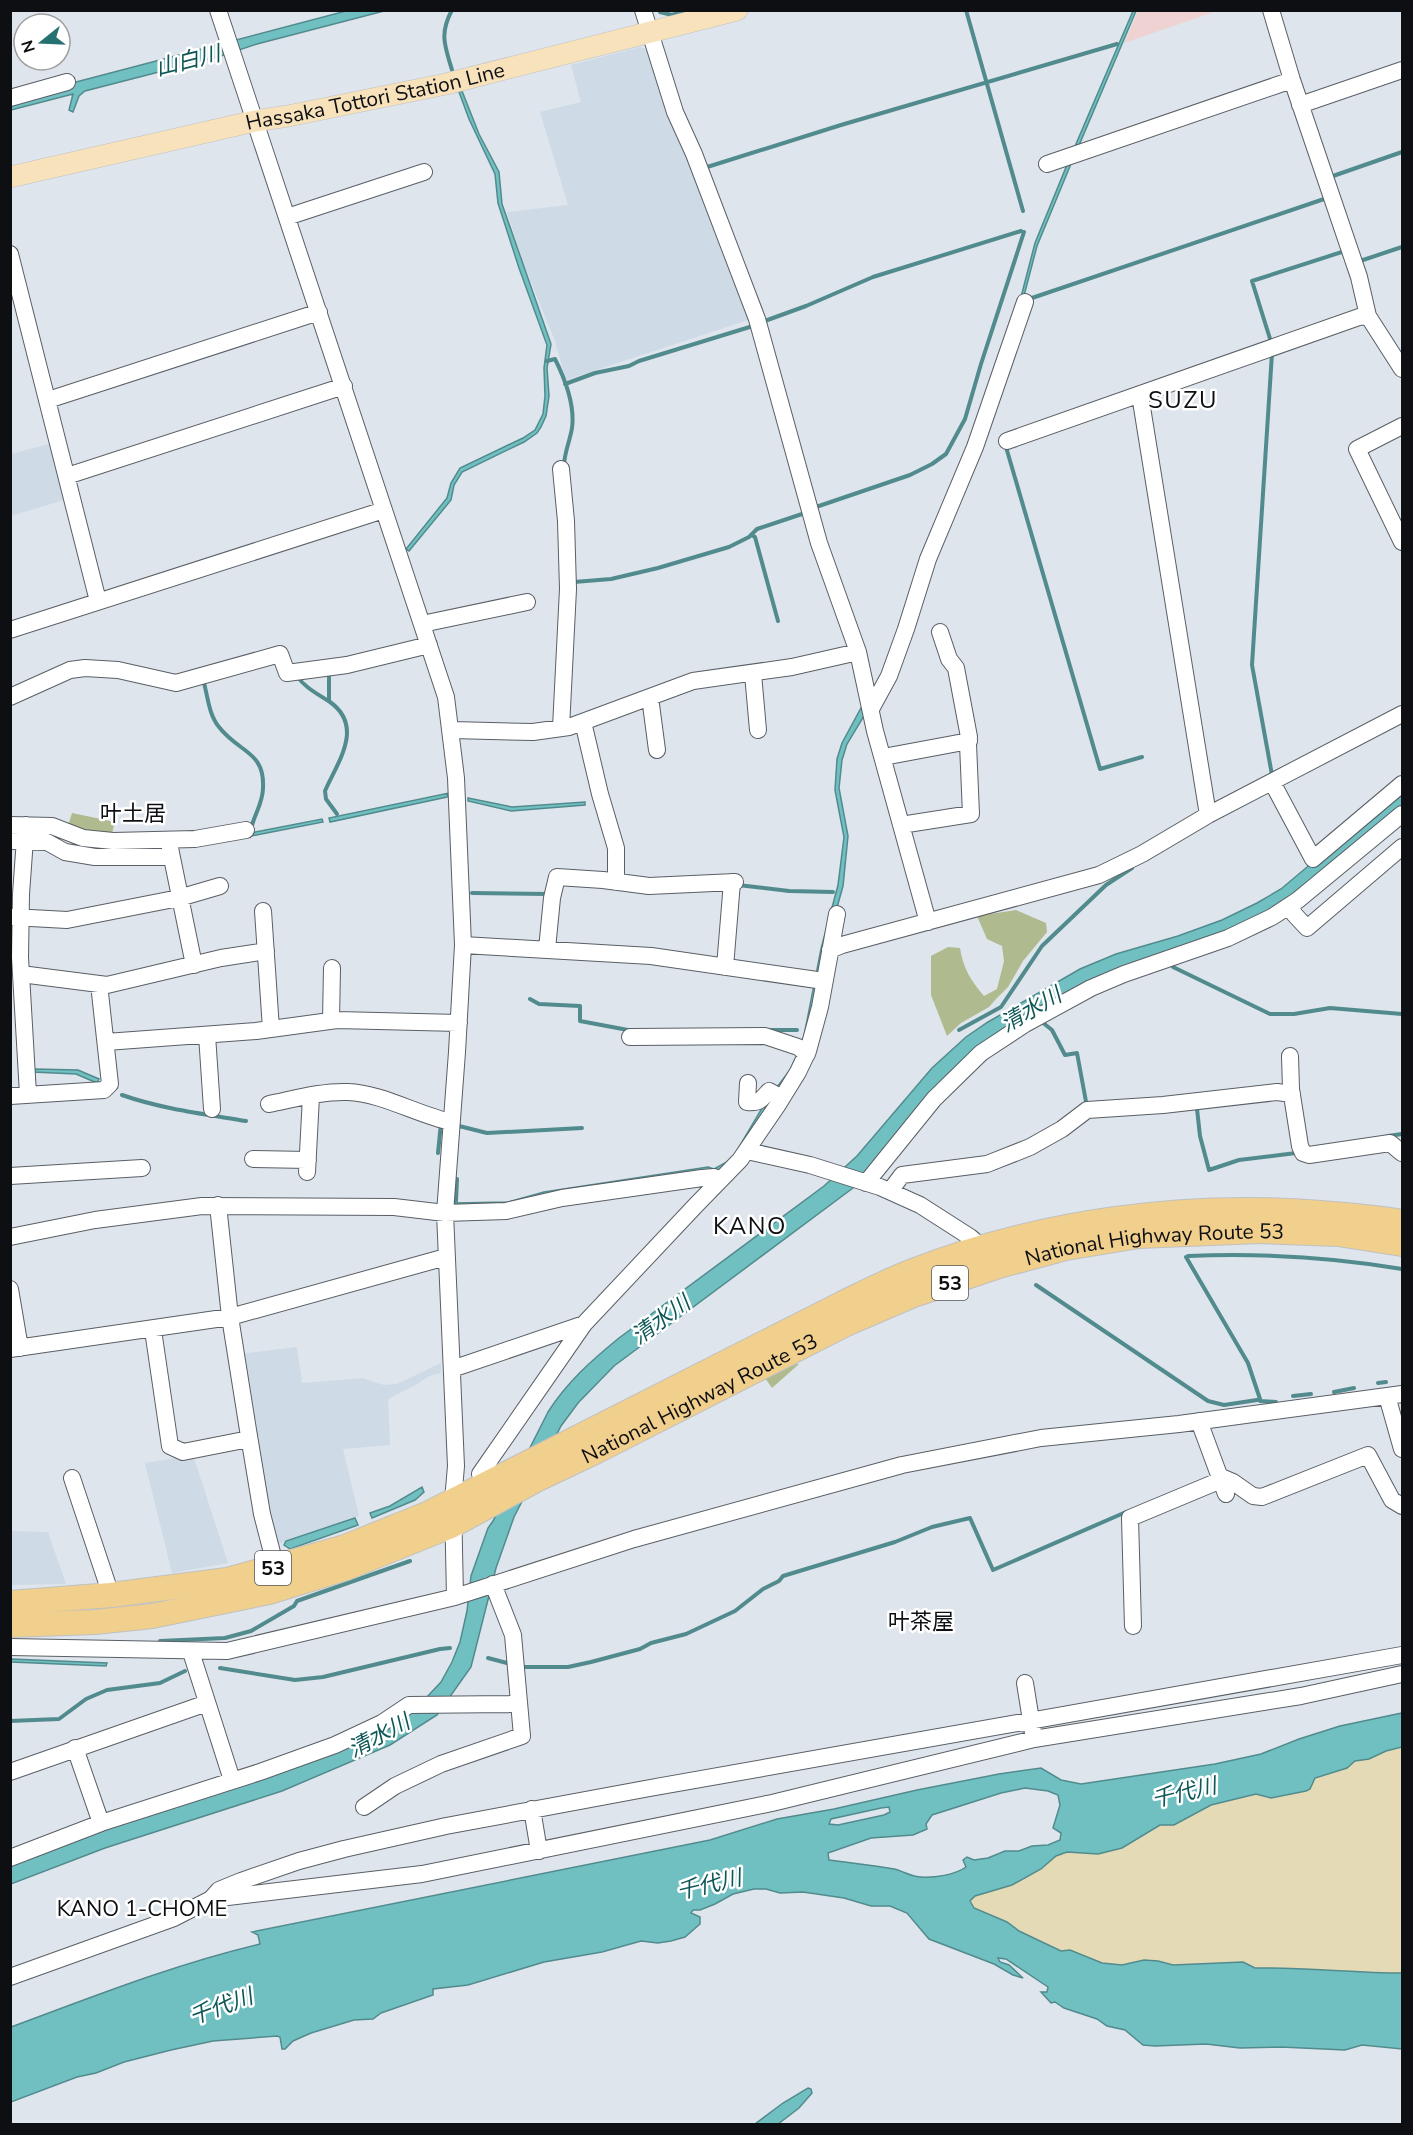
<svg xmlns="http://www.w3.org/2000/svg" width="1413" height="2135" font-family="'Nunito Sans','Noto Sans JP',sans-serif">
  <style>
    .built { fill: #cedae6 }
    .education { fill: #eed3d2 }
    .green { fill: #afbb8e }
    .sand { fill: #e4dbb6 }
    .water { fill: #70c0c2; stroke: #528b8d; stroke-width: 1.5; fill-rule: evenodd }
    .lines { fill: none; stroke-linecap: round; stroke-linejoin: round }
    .stream { stroke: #528b8d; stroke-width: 4 }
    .minor-casing { stroke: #595f65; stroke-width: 18 }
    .major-casing { stroke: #c0c1c1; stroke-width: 22 }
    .highway-casing { stroke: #c0c1c1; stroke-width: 26 }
    .minor { stroke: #fff; stroke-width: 16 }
    .major { stroke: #f7e2bb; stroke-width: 21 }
    .highway { stroke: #f1cf8d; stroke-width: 24 }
    .labels { text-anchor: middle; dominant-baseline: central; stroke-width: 5; stroke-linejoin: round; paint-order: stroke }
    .shield { fill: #fff; stroke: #565759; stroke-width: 1.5 }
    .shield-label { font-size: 20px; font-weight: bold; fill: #0d0f12 }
    .street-label { font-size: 21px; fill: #0d0f12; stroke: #fff }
    .water-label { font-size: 22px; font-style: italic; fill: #0f5657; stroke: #fff }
    .neighbourhood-label { font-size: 22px; fill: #0d0f12; stroke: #fff }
    .quarter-label { font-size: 24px; letter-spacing: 1.5px; fill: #0d0f12; stroke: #fff }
  </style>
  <rect width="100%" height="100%" fill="#dee5ec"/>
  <path class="built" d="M640,47L653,51L754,318L566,380L555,341L525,267L507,212L568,205L540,112L581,102L571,65Z
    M49,444L64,500L11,516V454Z
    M297,1347L302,1383L363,1378L384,1385L397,1384L441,1363V1373L429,1376L414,1386L388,1399L390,1445L343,1449L359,1516L273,1546L240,1354Z
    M193,1455L228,1563L172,1573L145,1463Z
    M11,1531L48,1532L66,1584L11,1585Z"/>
  <path class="education" d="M1138,11V10L1217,11L1124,43Z"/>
  <path class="green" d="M72,813L115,822L111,837L67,829Z
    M1016,910L1046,923L1047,932L1023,961L1008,987L996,999L989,1007L961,1023L947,1036L931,995V956L948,947L960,948C963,968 971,981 984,996L997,989L1004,961L1002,946L987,939L977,916Z
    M796,1364H799L772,1388L765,1378Z"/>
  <path class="sand" d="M1402,1747V1973L1372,1974L1359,1971L1337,1972L1255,1968L1243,1962L1173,1965L1158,1961L1144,1960L1122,1965L1102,1963L1070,1950L1061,1951L1019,1931L1007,1922L973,1908L970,1901L975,1896L1012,1885L1041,1869L1056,1856L1067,1852L1098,1854L1122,1848L1160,1825H1174L1211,1805L1256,1794L1271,1798L1310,1789L1315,1778L1347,1768L1355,1761L1369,1759L1386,1751Z"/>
  <path class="water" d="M346,11H384L257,44L221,56L85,91L79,96L73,112L69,110L73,94L11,110V101L38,92Z
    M1133,11H1136L1077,150L1073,151Z
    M462,91L479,134L499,172L502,204L551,344L547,368L549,396L546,416L541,427L537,433L524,442L462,472L454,485L451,500L409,551L406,549L447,498L451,483L460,468L523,438L535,430L543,414L545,396L544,368L547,345L519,268L498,203L495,174L469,119L459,92Z
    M1073,159L1037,246L1020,311L976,438L925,559L920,579L888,672L879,691L847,744L842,760L839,788L848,836L843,886L826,947L806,1047L797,1067L767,1109L741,1154L728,1167L715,1174H698L662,1181L571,1192L502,1209L454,1208V1203L508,1202L544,1192L708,1167L714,1169L727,1162L735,1154L765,1103L790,1070L803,1041L821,949L838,885L844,837L835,790L837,759L842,743L861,708L872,697L885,673L900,631L922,558L976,428L988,387L1021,297L1035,243L1069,160Z
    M1402,787V810L1278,910L1029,1018L853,1188L614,1366L578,1403L561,1426L514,1517L496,1568L471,1667L437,1715L390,1745L282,1791L105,1848L11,1884V1864L382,1730L412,1713L441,1682L452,1662L460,1642L467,1611L471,1576L488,1528L493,1521L548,1412C567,1382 592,1360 619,1338L824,1186L857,1156L932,1068L966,1037L988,1022L1080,969L1116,954L1178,936L1222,920L1257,903L1281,889Z
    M449,793L447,797L330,822L329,818Z
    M468,798L512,807L585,802V805L511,811L468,801Z
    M322,819L323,822L215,843V840Z
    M34,1069L78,1070L99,1079L97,1083L76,1074L33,1072Z
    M422,1487L424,1492L415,1500L372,1518L370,1513L390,1506Z
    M355,1518L358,1525L290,1549L284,1545L286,1541Z
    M11,1659L107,1663L106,1666L11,1662Z
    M1402,1713V1747L1386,1751L1369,1759L1355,1761L1347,1768L1315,1778L1310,1789L1306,1791L1271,1798L1256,1794L1211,1805L1174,1825H1160L1122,1848L1098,1854L1067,1852L1056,1856L1041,1869L1012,1885L975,1896L970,1901L974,1908L1007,1922L1019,1931L1061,1951L1070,1950L1102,1963L1122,1965L1144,1960L1158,1961L1173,1965L1243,1962L1255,1968C1304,1967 1353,1973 1402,1973V2049L1362,2045L1345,2050L1281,2047L1240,2048L1206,2044L1155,2046L1143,2045L1125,2030L1107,2026L1097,2019L1064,2008L1055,2002L1051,2003L1041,1992H1047L1048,1987L1006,1959L998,1958L1000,1962L1009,1965L1023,1978L1013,1975L994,1964L929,1939L907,1913L890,1906H871L844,1898L803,1892L780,1893L766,1889H754L733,1894L715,1904L700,1910H693L691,1913L700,1917V1924L685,1937L671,1941L658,1943L641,1941L602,1952L544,1962L468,1985L433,1989V1995L381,2013L373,2019L354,2020L311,2033L293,2041L285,2049H282L280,2037L277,2036L213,2041L171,2050L124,2062L96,2073L77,2077L11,2102V2027C92,1997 175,1964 260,1944L258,1935L252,1932L710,1840L777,1819L834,1809L917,1790L999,1774L1041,1768L1061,1780L1081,1784L1215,1764L1261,1754L1299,1739L1340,1726ZM1025,1788L1048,1791L1058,1795L1060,1805L1053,1828L1061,1833L1060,1840L1048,1845L1032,1846L1019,1851H1005L988,1858L974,1860L967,1857L963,1860L966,1867C955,1875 934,1878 921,1877C912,1877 903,1871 894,1869C873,1865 850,1863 829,1860L828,1853L871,1838L913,1835L927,1829L926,1824L932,1815L1001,1793ZM881,1808L889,1807L890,1812L884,1815L838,1825L829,1824L831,1819Z
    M808,2088L811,2089L812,2093L799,2108L778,2124H755L783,2103Z"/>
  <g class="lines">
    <path class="stream" d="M966,10L1023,211
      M660,12L672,15L687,10
      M452,70C445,46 439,34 452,10
      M704,168L841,125L1117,44
      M1333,176L1402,152
      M1359,259L1360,261L1402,247
      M1029,299L1327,198
      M762,322L806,306L873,277L1021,231
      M1271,342L1252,281L1345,251
      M547,361L555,359C565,379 575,406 572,428C570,441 564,453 564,466
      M565,384L595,373L629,366L639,361L753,326
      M1006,447L1100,769L1142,757
      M816,507L910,475L932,464L946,454L965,419L981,364L1024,232
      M752,535L755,537L778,621
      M574,582L611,579L658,568L729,547L749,537L757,529L805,513
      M329,672V701
      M297,676C305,688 318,694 330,702C365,727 337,763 325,791L326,799L337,814
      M204,683C208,698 209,715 219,727C239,753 265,751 263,788C263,803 254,815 251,829
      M1269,776L1272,775L1252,665L1272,353
      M738,885L789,891L833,892
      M472,893L549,894
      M1172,963L1173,967L1270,1014H1294L1330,1008L1402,1014
      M530,999L539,1004L580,1006V1021L628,1030
      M1042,1022L1052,1030L1065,1055L1077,1053L1087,1107
      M768,1030H797
      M959,1030L1001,1007L1042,946L1106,885L1132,868
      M122,1095C162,1109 204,1114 246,1121
      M1197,1109L1200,1136L1209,1170L1239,1160L1296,1153
      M459,1126L487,1133L582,1128
      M1388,1136L1402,1134
      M438,1153L441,1123
      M456,1201L457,1179
      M1188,1256C1261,1253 1331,1257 1402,1269
      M1186,1257L1248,1363L1260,1399
      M1036,1285L1208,1401L1224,1405L1257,1400
      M1378,1383L1386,1382
      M1334,1392L1354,1388
      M1293,1396L1311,1394
      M1260,1401L1276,1402
      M160,1641L225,1638L251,1631L294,1606L297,1601L410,1561
      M488,1658L507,1663
      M521,1667H568L591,1662L640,1649L651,1643L686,1634L735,1611L763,1589L779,1581L783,1576L895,1542L932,1527L970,1518L993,1570L1126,1512
      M220,1668L295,1680L323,1677L440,1649L450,1648
      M10,1721L59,1719L86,1699L107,1690L160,1683L185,1671"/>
    <g class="minor-casing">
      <path id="minor" d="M218,10L446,697L456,778L463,945L457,1052L445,1213L456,1466L453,1501L455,1597
        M643,10L675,112L694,154L757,319L819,543L858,652L875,731L928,922
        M1271,10L1292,80L1359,277L1368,316L1402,369
        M10,98L67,82
        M1300,105L1402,70
        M1047,164L1292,80
        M287,217L424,172
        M10,254L98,601
        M1140,395L1208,815
        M48,400L319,312
        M1402,426L1357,449L1402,542
        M1007,441L1359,317L1368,316
        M561,469L566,521L568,589L561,728
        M67,476L344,386
        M422,624L527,602
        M10,630L384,510
        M753,674L758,730
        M10,697L70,670L85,668L118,670L176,683L280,654L287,673L347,665L429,645
        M650,697L657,750
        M871,709L889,676L906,629L928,559L975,447L1025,302
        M583,722L600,794L616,848V882
        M452,730L533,732L569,727L693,681L792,667L858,652
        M883,757L969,741
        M1272,782L1313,859L1402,784
        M10,825L52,826L83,838L113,841L195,839L246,830
        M26,825L21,894L20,957L28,1094
        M901,825L971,814L968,744L969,737L956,668L949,659L940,632
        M10,841L47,842L65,852L95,857H171
        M170,848L194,965
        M1291,905L1294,914L1307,928L1402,847
        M263,911L271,1029
        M12,917L67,920L179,898L220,886
        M463,945L651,956L824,981
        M547,949L552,898L557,877L603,880L649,886L735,882
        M830,950L842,945L1099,875L1142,854L1208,815L1402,714
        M725,967L732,882
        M21,974L107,985L221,958L266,951
        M331,1021L332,968
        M207,1035L212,1109
        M630,1037L765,1036L798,1047L807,1054
        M106,1042L256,1031L337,1020L459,1023
        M1290,1056L1291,1089L1300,1146L1303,1153L1309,1155L1390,1143L1402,1153
        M748,1083L747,1102C760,1103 761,1100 769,1091L782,1098
        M10,1096L104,1090L110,1084L99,984
        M269,1104C294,1099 322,1091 348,1092C381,1093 418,1115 451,1122
        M747,1151L810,1165L880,1187L920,1205L970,1237L989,1253
        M253,1159L308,1160
        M307,1172L311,1096
        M10,1176L142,1168
        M866,1183L934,1099L981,1053L1025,1024L1091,988L1124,974L1228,938L1272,917L1298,900L1402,814
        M890,1191L902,1175L987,1164L1030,1147L1062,1129L1087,1110L1163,1105L1277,1092L1292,1094
        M218,1205L230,1317L248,1430L262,1514L276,1568
        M10,1237L95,1220L202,1206L394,1207L445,1213L506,1211L562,1198L702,1178L714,1177L719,1180
        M10,1289L20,1348
        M153,1330L170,1446L183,1452L249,1439
        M10,1349L230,1317L446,1257
        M452,1369L584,1324
        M1387,1396L1402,1449
        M1199,1421L1226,1494
        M480,1474L584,1324L697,1204L740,1160L777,1106L798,1072L808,1051L820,1007L837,914
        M1219,1476L1233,1482L1253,1496L1262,1497L1368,1455L1392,1500L1402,1506
        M72,1478L111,1595
        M1133,1626L1130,1518L1221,1480
        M10,1647L227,1651L455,1597L634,1539L902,1465L1041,1438L1179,1424L1402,1394
        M191,1652L232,1780
        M1025,1683L1033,1733
        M75,1748L101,1823
        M10,1772L207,1703
        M364,1807L395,1786L441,1764L522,1736L513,1635L493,1584
        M532,1809L539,1851
        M10,1858L101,1823L260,1772L335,1745L382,1723L409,1705L519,1704
        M211,1899L422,1874L772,1803L1034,1739L1301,1696L1402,1674
        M10,1977L174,1918L211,1899L219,1890L241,1881L299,1861L344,1849L446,1826L650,1788L1402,1655"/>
    </g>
    <g class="major-casing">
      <g id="major">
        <path id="s1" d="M10,177L255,121L288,116L446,84L737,10"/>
      </g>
    </g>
    <g class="highway-casing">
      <g id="highway">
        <path d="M10,1603L111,1595L227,1580L345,1547L427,1514L843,1303C866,1292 889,1280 913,1271C1040,1221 1186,1202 1321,1213C1348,1215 1376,1217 1402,1222"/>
        <path id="s2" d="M10,1625L95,1622L152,1616L269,1592L346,1568L453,1525L536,1480L597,1451L846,1324L911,1296L999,1266L1066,1248L1139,1236L1259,1231L1338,1234L1402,1244"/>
      </g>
    </g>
    <use href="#minor" class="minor"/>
    <use href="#major" class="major"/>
    <use href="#highway" class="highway"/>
  </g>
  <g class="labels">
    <g class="shield">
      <rect x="932" y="1266" width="36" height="34" rx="4.5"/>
      <rect x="255" y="1551" width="36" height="34" rx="4.5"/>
    </g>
    <g class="shield-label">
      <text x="950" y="1283">53</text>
      <text x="273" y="1568">53</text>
    </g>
    <g class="street-label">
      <text stroke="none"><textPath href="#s1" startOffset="374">Hassaka Tottori Station Line</textPath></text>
      <text stroke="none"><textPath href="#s2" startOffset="1221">National Highway Route 53</textPath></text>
      <text stroke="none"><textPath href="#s2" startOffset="735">National Highway Route 53</textPath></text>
    </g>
    <g class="water-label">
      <text transform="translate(188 61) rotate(-14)">山白川</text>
      <text transform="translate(1031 1010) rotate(-30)">清水川</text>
      <text transform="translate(661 1320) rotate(-36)">清水川</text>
      <text transform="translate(379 1736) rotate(-28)">清水川</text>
      <text transform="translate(1184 1793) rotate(-13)">千代川</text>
      <text transform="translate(709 1885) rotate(-13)">千代川</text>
      <text transform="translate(221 2007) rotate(-20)">千代川</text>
    </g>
    <g class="neighbourhood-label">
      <text x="133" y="814">叶土居</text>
      <text x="921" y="1622">叶茶屋</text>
      <text x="142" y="1909">KANO 1-CHOME</text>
    </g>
    <g class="quarter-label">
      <text x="1183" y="400">SUZU</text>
      <text x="750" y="1226">KANO</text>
    </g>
  </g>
  <rect width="1413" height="2135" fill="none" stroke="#0d0f12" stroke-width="24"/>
  <g transform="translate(42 42) rotate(252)"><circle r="28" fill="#ffffff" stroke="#9e9fa0" stroke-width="1.5"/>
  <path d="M0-4.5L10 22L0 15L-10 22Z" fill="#257071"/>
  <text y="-9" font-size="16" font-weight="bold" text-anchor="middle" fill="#0d0f12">N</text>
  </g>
</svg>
